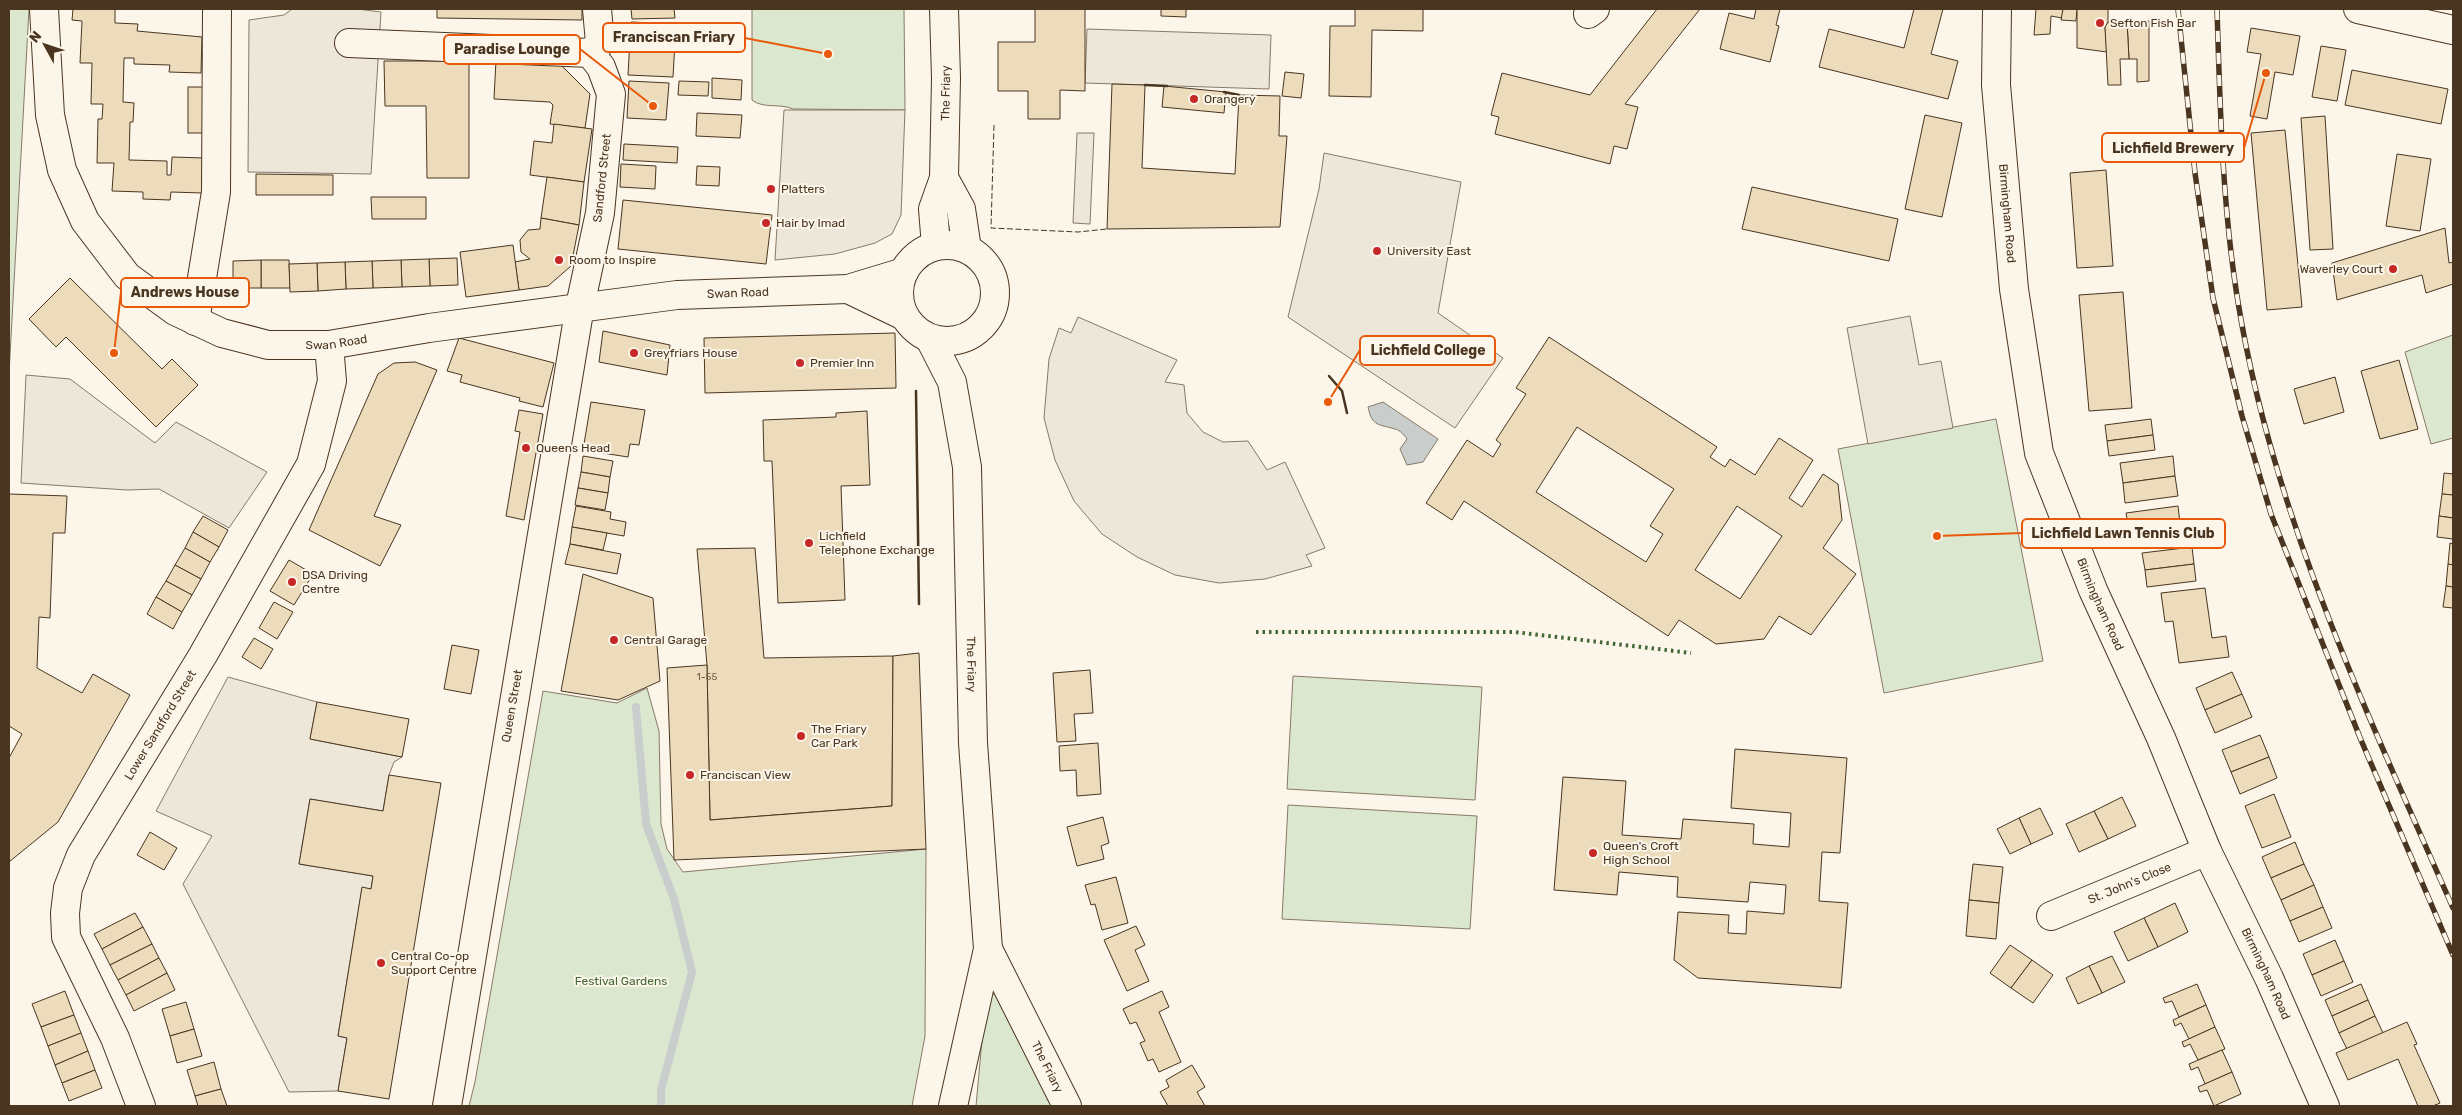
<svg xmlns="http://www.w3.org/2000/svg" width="2462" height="1115" font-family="Rubik,sans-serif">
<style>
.green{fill:#dce7d0;stroke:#887966}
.parking{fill:#ede7d9;stroke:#887966}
.water{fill:#c9cecd;stroke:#887966}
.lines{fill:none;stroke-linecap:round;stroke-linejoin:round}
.stream{stroke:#c9cecd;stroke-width:8}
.building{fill:#ecdcbc;stroke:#4a3520;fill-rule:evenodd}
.minor-casing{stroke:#4a3520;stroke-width:30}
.minor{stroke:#fbf6e9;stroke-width:28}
.rail-casing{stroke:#4a3520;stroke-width:5.5}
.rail{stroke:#fbf6e9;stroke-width:4;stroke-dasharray:11;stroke-linecap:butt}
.hedge{stroke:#436837;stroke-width:4;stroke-dasharray:2.5 4;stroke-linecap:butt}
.fence{stroke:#4a3520;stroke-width:1;stroke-dasharray:6 2.5;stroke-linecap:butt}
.wall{stroke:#4a3520;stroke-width:2.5}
.poi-dot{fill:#c62828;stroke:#fbf6e9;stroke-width:2}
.labels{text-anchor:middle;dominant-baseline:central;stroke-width:4;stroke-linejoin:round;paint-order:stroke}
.number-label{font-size:10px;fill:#725f47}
.poi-label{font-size:12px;fill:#4a3520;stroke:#fbf6e9;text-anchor:start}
.street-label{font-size:12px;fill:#4a3520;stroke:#fbf6e9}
.park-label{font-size:12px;fill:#436837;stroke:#fbf6e9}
.leader{fill:none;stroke:#e8590c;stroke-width:2}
.callout-dot{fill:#e8590c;stroke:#fbf6e9;stroke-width:2}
.callout{fill:#fbf6e9;stroke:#e8590c;stroke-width:2}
.callout-label{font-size:14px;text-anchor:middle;font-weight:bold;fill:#4a3520}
</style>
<rect width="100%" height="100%" fill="#fbf6e9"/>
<g class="green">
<polygon points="9,9 29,9 9,374"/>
<path d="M752 9H904L905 110 793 109C780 103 763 109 752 100Z"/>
<polygon points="2453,335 2453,438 2431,444 2405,352"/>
<polygon points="1996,419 2043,661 1884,693 1838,449"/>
<polygon points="1293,676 1482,687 1475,800 1287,789"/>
<polygon points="647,688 659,731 661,824 667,849 683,872 926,849 925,1036 912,1106 469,1106 475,1082 543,691 617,703"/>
<polygon points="1288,805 1477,816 1470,929 1282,919"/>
<polygon points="1002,992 1053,1106 976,1106 986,996"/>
</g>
<g class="parking">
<polygon points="292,9 357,9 381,12 371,174 248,172 249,20 284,15"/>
<polygon points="1087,29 1271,35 1269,89 1085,83"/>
<polygon points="784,110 905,110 901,215 892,234 875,243 835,254 775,260"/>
<polygon points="1077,133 1094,133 1090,224 1073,223"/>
<polygon points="1324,153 1461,182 1438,313 1503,358 1455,428 1288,317 1319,189"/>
<polygon points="1910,316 1919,365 1941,361 1953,428 1868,444 1847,328"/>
<polygon points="1078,317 1177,360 1165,382 1184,385 1187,413 1203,432 1223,442 1248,441 1267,470 1285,462 1325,548 1306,555 1312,566 1265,579 1219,583 1175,575 1137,557 1102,534 1074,501 1055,460 1044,418 1049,359 1059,328 1071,333"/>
<polygon points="26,375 70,379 155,443 176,422 267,472 229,528 159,489 127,490 21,483"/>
<polygon points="228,677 317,702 310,739 402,757 394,762 389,775 383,811 310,799 299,864 373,876 371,889 362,888 338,1036 347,1038 338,1091 289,1092 183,884 212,836 156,811"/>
</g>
<path class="water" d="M1383 402 1438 439 1423 462 1407 465 1400 449 1407 439C1404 435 1400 430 1395 429 1379 424 1372 427 1368 407Z"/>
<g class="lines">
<polyline class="stream" points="636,707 646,824 674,899 692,972 661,1090 661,1106"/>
</g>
<g class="building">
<polygon points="73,9 115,9 115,23 138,24 137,31 202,37 201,73 169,72 170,65 134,64 134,58 124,58 123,102 134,103 133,122 130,122 129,160 167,161 167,175 171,175 172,157 204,158 203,193 171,192 170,200 143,199 143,192 112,191 114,163 97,163 98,119 102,119 103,104 91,104 92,63 80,63 82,21 72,20"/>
<polygon points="437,9 582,9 582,20 437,18"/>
<polygon points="631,9 674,9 675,18 632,19"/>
<polygon points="1035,9 1186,9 1186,17 1161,16 1161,9 1085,9 1085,91 1060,90 1060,119 1028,119 1028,91 998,91 998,42 1035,42"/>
<polygon points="1355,9 1423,9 1423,31 1372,30 1371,97 1329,96 1330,26 1355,26"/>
<polygon points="1657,9 1700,9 1625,104 1638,107 1627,149 1614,146 1610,164 1495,134 1499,117 1491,115 1502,73 1590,95"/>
<polygon points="1756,9 1780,9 1776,25 1779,26 1770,62 1720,49 1729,13 1754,19"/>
<polygon points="1914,9 1943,9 1931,54 1958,61 1948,99 1819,67 1829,29 1904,48"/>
<polygon points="2036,9 2063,9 2062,18 2051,16 2050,34 2034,35"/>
<polygon points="2063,9 2077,9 2076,21 2061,20"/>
<polygon points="2077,9 2108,9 2108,26 2105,27 2107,52 2077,48"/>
<polygon points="2127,21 2149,21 2149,81 2137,82 2137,59 2129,59"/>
<polygon points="2127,21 2129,59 2120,59 2121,85 2108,85 2105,27 2108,22"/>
<polygon points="631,22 676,24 673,77 628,75"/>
<polygon points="2251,28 2300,36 2293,75 2275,72 2267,119 2250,116 2261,54 2247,52"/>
<polygon points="2321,46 2346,50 2337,101 2312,97"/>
<polygon points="496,60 559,63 590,94 585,128 550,124 553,105 550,102 494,99"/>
<polygon points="384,61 469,61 469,178 427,178 426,106 385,106"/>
<polygon points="2352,70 2448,89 2441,124 2345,105"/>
<polygon points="1285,72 1304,74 1301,98 1282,96"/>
<polygon points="712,78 742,80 741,100 712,98"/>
<polygon points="629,81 669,83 666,120 627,118"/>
<polygon points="679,81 709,82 708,96 678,95"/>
<polygon points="1112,84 1145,85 1142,168 1235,174 1239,95 1280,96 1279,136 1287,136 1280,227 1107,229"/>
<polygon points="1164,86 1226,92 1224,113 1162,107"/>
<rect x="188" y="87" width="16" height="46"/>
<polygon points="697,113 742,115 740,138 696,136"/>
<polygon points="1925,115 1962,123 1942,217 1905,209"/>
<polygon points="2325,116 2333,249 2310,250 2301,118"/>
<polygon points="554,124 592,129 584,182 530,175 534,141 552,143"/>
<polygon points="2285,130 2302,307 2267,310 2251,133"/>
<polygon points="624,144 678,147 677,163 623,160"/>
<polygon points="2397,154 2431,159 2420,231 2386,226"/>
<polygon points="621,164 656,166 655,189 620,187"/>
<polygon points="697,166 720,167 719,186 696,185"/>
<polygon points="2106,170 2113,266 2077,268 2070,173"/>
<polygon points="256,174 333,175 333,195 256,195"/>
<polygon points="547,177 584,182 579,225 541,218"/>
<polygon points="1752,187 1898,219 1889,261 1742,229"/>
<polygon points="371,197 426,197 426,219 372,219"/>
<polygon points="623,200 772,215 766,264 618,249"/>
<polygon points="541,218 579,225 571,266 548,286 519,290 515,262 530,259 521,252 520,240 528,230 540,229"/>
<polygon points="2445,228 2449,263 2453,262 2453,284 2426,293 2422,275 2337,300 2332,263"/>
<polygon points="513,245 519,290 466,297 460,252"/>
<polygon points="457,258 458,285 430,286 429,259"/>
<polygon points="429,259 430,286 402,287 401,260"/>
<polygon points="261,260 289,260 290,288 261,288"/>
<polygon points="261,260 261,288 233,288 233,261"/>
<polygon points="401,260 402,287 373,288 372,261"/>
<polygon points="372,261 373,288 346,289 345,262"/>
<polygon points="345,262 346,289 318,291 317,263"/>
<polygon points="317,263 318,291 290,292 289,264"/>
<polygon points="70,278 162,369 172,359 198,385 156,427 66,337 56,347 29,319"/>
<polygon points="2123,292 2132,408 2089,411 2079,295"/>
<polygon points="603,331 670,345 667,375 599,362"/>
<polygon points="895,333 896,388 705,393 704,338"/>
<path d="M1549 337 1717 447 1710 457 1725 467 1730 459 1755 475 1779 438 1813 460 1789 498 1802 507 1823 474 1838 484 1842 520 1823 548 1856 574 1811 635 1779 616 1764 639 1716 644 1679 620 1668 636 1464 501 1452 520 1426 503 1467 440 1493 457 1501 444 1496 440 1526 394 1516 388ZM1577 427 1674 489 1650 526 1663 534 1646 562 1536 492ZM1737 506 1782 536 1740 599 1695 570Z"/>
<polygon points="459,338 554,363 543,407 519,401 520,398 460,382 462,375 447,371"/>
<polygon points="2399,360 2418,429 2380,439 2361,371"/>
<polygon points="415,362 437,370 374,516 401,525 380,566 309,530 378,374 394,363"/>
<polygon points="2335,377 2344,412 2304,424 2294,389"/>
<polygon points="591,402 645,410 639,445 630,444 628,457 583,450"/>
<polygon points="519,410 543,414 524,520 506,516 520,432 515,431"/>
<polygon points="867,411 870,485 841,486 845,600 778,603 772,461 764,461 763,420 836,417 836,413"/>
<polygon points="2151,419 2153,435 2107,441 2105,425"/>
<polygon points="2153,435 2155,450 2109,456 2107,441"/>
<polygon points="583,456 613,461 610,477 581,472"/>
<polygon points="2173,456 2175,476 2123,483 2120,463"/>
<polygon points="581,472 610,477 608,493 578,488"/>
<polygon points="2444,473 2453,474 2453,495 2442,494"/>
<polygon points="2175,476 2178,496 2125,503 2123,483"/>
<polygon points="578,488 608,493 605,510 575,505"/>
<polygon points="9,494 67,496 65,533 53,533 50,618 39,617 37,668 82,693 93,674 130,695 58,822 9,862 9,758 22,734 9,726"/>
<polygon points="2442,494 2453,495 2453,518 2439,516"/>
<polygon points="576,506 611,512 610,519 626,522 624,536 572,527"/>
<polygon points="2178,506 2180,523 2129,530 2126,513"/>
<polygon points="203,516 228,530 219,547 193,532"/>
<polygon points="2439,516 2453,518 2453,539 2437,537"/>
<polygon points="572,527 607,533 603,550 570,544"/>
<polygon points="193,532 219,547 210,562 185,548"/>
<polygon points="2450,543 2453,544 2453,565 2448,564"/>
<polygon points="570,544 621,554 617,574 565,564"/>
<polygon points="2192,547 2194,564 2145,570 2142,553"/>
<polygon points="185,548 210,562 201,579 175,565"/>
<polygon points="755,548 764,658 893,656 892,806 710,820 707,665 697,549"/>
<polygon points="289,560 313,574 294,605 270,591"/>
<polygon points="2194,564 2196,581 2147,587 2145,570"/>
<polygon points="2448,564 2453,565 2453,587 2446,586"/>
<polygon points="175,565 201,579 192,595 166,581"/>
<polygon points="583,574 653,598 660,681 618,700 561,691"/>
<polygon points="166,581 192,595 182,612 156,597"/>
<polygon points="2446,586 2453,587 2453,608 2443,607"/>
<polygon points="2205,588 2212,638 2226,636 2229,657 2179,663 2173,621 2165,622 2161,593"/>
<polygon points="156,597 182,612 173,629 147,614"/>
<polygon points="274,602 293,612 277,639 259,628"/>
<polygon points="254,638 273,649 261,669 242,657"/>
<polygon points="452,645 479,650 471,694 444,689"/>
<polygon points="919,653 926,849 674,860 667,668 707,665 710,820 892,806 893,656"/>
<polygon points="1090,670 1093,713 1074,714 1076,741 1057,742 1053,673"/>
<polygon points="2232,672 2242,694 2205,710 2196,688"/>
<polygon points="2242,694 2252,717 2215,733 2205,710"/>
<polygon points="317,702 409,719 402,757 310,739"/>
<polygon points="2260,735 2269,757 2231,772 2222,750"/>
<polygon points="1098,743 1101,794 1077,796 1076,770 1060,771 1059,746"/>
<polygon points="1735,749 1847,758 1840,853 1822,852 1819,901 1848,903 1841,988 1698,978 1674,960 1678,912 1729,915 1728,933 1746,934 1747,911 1784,914 1786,885 1750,882 1748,902 1677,897 1678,877 1619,872 1617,895 1554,890 1563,777 1626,781 1622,835 1681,839 1683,819 1754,824 1753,844 1789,847 1791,813 1731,808"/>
<polygon points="2269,757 2277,778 2240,794 2231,772"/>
<polygon points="389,775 441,783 389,1099 338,1091 347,1038 338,1036 362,887 371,889 373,876 299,864 310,799 383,811"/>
<polygon points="2274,794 2291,837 2262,848 2245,806"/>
<polygon points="2122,797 2136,826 2108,839 2094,811"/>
<polygon points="2040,808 2053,834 2031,844 2019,818"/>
<polygon points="2094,811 2108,839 2079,852 2066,824"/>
<polygon points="1103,817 1109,843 1101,846 1104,859 1077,866 1067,827"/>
<polygon points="2019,818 2031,844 2010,854 1997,829"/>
<polygon points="150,832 177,848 164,870 137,855"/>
<polygon points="2295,842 2304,864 2271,878 2262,857"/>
<polygon points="1973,864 2003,867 1999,903 1969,900"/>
<polygon points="2304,864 2314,885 2281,900 2271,878"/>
<polygon points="1116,877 1128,923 1102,930 1095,904 1091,905 1085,885"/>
<polygon points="2314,885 2323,907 2290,921 2281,900"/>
<polygon points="1969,900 1999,903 1996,939 1966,936"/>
<polygon points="2175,903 2188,932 2158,947 2144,918"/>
<polygon points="2323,907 2332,928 2299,942 2290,921"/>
<polygon points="135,913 143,927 102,949 94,934"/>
<polygon points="2144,918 2158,947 2128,961 2114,932"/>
<polygon points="1136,926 1145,945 1135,950 1149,981 1127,991 1104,940"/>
<polygon points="143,927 152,944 110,965 102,949"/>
<polygon points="2335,940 2344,961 2312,975 2303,954"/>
<polygon points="152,944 159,958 118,980 110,965"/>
<polygon points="2010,945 2032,960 2011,988 1990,973"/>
<polygon points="2112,956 2125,982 2102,993 2089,966"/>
<polygon points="159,958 167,973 126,995 118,980"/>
<polygon points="2032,960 2053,975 2033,1003 2011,988"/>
<polygon points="2344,961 2353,982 2321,996 2312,975"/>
<polygon points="2089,966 2102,993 2078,1004 2066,978"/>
<polygon points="167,973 175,990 134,1011 126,995"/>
<polygon points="2197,984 2206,1005 2179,1017 2172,1001 2165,1003 2163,998"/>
<polygon points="2361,984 2368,1000 2332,1016 2325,1000"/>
<polygon points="65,991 74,1015 41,1027 32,1004"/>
<polygon points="1162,991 1169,1007 1159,1012 1181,1062 1159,1072 1153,1059 1148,1061 1140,1043 1145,1041 1136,1022 1130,1024 1123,1009"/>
<polygon points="2368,1000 2375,1016 2339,1033 2332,1016"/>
<polygon points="186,1002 194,1029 170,1036 162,1009"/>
<polygon points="2206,1005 2215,1027 2189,1039 2181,1023 2175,1026 2173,1020"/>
<polygon points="74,1015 81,1033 48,1046 41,1027"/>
<polygon points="2375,1016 2383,1033 2347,1049 2339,1033"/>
<polygon points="2407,1022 2417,1044 2414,1045 2440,1103 2433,1106 2418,1106 2398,1059 2348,1080 2336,1053"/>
<polygon points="2215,1027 2225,1049 2198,1060 2190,1044 2184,1047 2182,1042"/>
<polygon points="194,1029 202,1056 177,1063 170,1036"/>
<polygon points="81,1033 88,1051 55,1065 48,1046"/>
<polygon points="2222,1050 2232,1072 2205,1084 2198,1067 2191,1070 2189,1064"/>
<polygon points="88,1051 95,1070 62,1083 55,1065"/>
<polygon points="214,1062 221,1089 195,1096 187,1070"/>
<polygon points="1192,1065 1205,1087 1197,1092 1205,1106 1168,1106 1160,1092 1169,1087 1166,1080"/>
<polygon points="95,1070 102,1088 69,1101 62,1083"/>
<polygon points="2232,1072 2241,1094 2214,1106 2207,1090 2200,1092 2198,1087"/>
<polygon points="221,1089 227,1106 198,1106 195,1096"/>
</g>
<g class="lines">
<defs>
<g id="minor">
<path id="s1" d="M44 9 50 115 62 170 85 221 127 276 175 311 222 333 268 345H329L429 328 677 295 848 289 904 272"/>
<path id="s2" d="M1997 9 1996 85 2014 289 2039 453 2093 590 2161 738 2207 851 2269 978 2325 1106"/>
<polyline points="2358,9 2453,30"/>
<polyline points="1588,14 1595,9"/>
<polyline points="349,43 590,53 601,67 611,94 600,213 580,306 447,1106"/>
<polyline points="590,53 600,43 597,9"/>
<polyline points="944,178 961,209 967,249"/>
<circle cx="947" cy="293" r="48"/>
<path id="s3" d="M936 246 933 209 944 178 946 78 944 9"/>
<polyline points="848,289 904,316"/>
<polyline points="195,321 216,192 217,9"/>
<path id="s4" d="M930 339 952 382 967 467 973 743 988 949 953 1106"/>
<path id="s5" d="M2051 916 2207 851"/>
<path id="s6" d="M988 949 1067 1106"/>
<path id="s7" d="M141 1106 115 1038 66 937 65 913 68 888 81 855 203 655 311 464 332 381 329 345"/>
</g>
</defs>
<use href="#minor" class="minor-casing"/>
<use href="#minor" class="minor"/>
<defs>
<g id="rail">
<polyline points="2178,9 2195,173 2213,298 2242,416 2271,514 2361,740 2453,955"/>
<path d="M2217 9C2220 104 2222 201 2237 296 2271 512 2366 710 2453 908"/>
</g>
</defs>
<use href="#rail" class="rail-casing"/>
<use href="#rail" class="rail"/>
<polyline class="hedge" points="1256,632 1515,632 1691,653"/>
<polyline class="fence" points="994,125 991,228 1078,232 1107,229"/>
<g class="wall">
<polyline points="1145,85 1167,86"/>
<polyline points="1224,92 1239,95"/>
<polyline points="1329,376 1342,391 1347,413"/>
<polyline points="916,391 919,604"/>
</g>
</g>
<g class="poi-dot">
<circle cx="2100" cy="23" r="5"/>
<circle cx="1194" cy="99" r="5"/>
<circle cx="771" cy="189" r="5"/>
<circle cx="766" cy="223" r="5"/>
<circle cx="1377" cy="251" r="5"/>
<circle cx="559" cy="260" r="5"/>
<circle cx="2393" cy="269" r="5"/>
<circle cx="634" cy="353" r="5"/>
<circle cx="800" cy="363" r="5"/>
<circle cx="526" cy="448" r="5"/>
<circle cx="809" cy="543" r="5"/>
<circle cx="292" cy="582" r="5"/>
<circle cx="614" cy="640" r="5"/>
<circle cx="801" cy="736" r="5"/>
<circle cx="690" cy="775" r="5"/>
<circle cx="1593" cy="853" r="5"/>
<circle cx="381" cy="963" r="5"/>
</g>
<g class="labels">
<g class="number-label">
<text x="707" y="677">1-55</text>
</g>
<g class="poi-label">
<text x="2110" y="23">Sefton Fish Bar</text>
<text x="1204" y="99">Orangery</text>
<text x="781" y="189">Platters</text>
<text x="776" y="223">Hair by Imad</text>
<text x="1387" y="251">University East</text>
<text x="569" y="260">Room to Inspire</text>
<text x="2383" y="269" text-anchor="end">Waverley Court</text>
<text x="644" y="353">Greyfriars House</text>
<text x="810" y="363">Premier Inn</text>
<text x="536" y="448">Queens Head</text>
<text x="819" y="536">Lichfield<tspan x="819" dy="14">Telephone Exchange</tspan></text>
<text x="302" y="575">DSA Driving<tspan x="302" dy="14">Centre</tspan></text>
<text x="624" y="640">Central Garage</text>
<text x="811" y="729">The Friary<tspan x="811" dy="14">Car Park</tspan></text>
<text x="700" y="775">Franciscan View</text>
<text x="1603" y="846">Queen's Croft<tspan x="1603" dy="14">High School</tspan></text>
<text x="391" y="956">Central Co-op<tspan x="391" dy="14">Support Centre</tspan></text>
</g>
<g class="street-label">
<text stroke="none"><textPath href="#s3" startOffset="155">The Friary</textPath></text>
<text transform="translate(602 178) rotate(-84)">Sandford Street</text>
<text stroke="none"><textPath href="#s2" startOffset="205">Birmingham Road</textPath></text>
<text stroke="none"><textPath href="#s1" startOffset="920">Swan Road</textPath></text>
<text stroke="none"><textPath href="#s1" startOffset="515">Swan Road</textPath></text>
<text stroke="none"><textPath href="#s2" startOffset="610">Birmingham Road</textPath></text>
<text stroke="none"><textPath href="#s4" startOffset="332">The Friary</textPath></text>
<text transform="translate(512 706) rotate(-80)">Queen Street</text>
<text stroke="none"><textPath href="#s7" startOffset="422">Lower Sandford Street</textPath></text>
<text stroke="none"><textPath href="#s5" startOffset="85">St. John's Close</textPath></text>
<text stroke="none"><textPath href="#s2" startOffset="1015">Birmingham Road</textPath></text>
<text stroke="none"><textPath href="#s6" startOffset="132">The Friary</textPath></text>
</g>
<g class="park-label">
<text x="621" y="981">Festival Gardens</text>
</g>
</g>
<path class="leader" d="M828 54L745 38M653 106L580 49M2266 73L2244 148M114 353L121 292M1328 402L1360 350M1937 536L2022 533"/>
<g class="callout-dot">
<circle cx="828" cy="54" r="5"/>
<circle cx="653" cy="106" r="5"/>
<circle cx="2266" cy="73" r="5"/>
<circle cx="114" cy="353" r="5"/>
<circle cx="1328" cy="402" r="5"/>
<circle cx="1937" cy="536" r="5"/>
</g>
<g class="callout">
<rect x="603" y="23" width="142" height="29" rx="5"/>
<rect x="444" y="35" width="136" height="29" rx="5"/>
<rect x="2102" y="133" width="142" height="29" rx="5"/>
<rect x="121" y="278" width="128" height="29" rx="5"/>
<rect x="1360" y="336" width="135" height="29" rx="5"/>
<rect x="2022" y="519" width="203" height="29" rx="5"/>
</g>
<g class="callout-label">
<text x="674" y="42">Franciscan Friary</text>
<text x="512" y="54">Paradise Lounge</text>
<text x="2173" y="153">Lichfield Brewery</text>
<text x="185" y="297">Andrews House</text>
<text x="1428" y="355">Lichfield College</text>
<text x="2123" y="538">Lichfield Lawn Tennis Club</text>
</g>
<rect width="2462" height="1115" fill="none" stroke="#4a3520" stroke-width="20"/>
<g transform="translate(45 45) rotate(310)" stroke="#fbf6e9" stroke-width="4" paint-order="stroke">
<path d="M0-4L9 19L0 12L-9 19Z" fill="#4a3520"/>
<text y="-8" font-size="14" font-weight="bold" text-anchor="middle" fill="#4a3520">N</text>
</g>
</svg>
